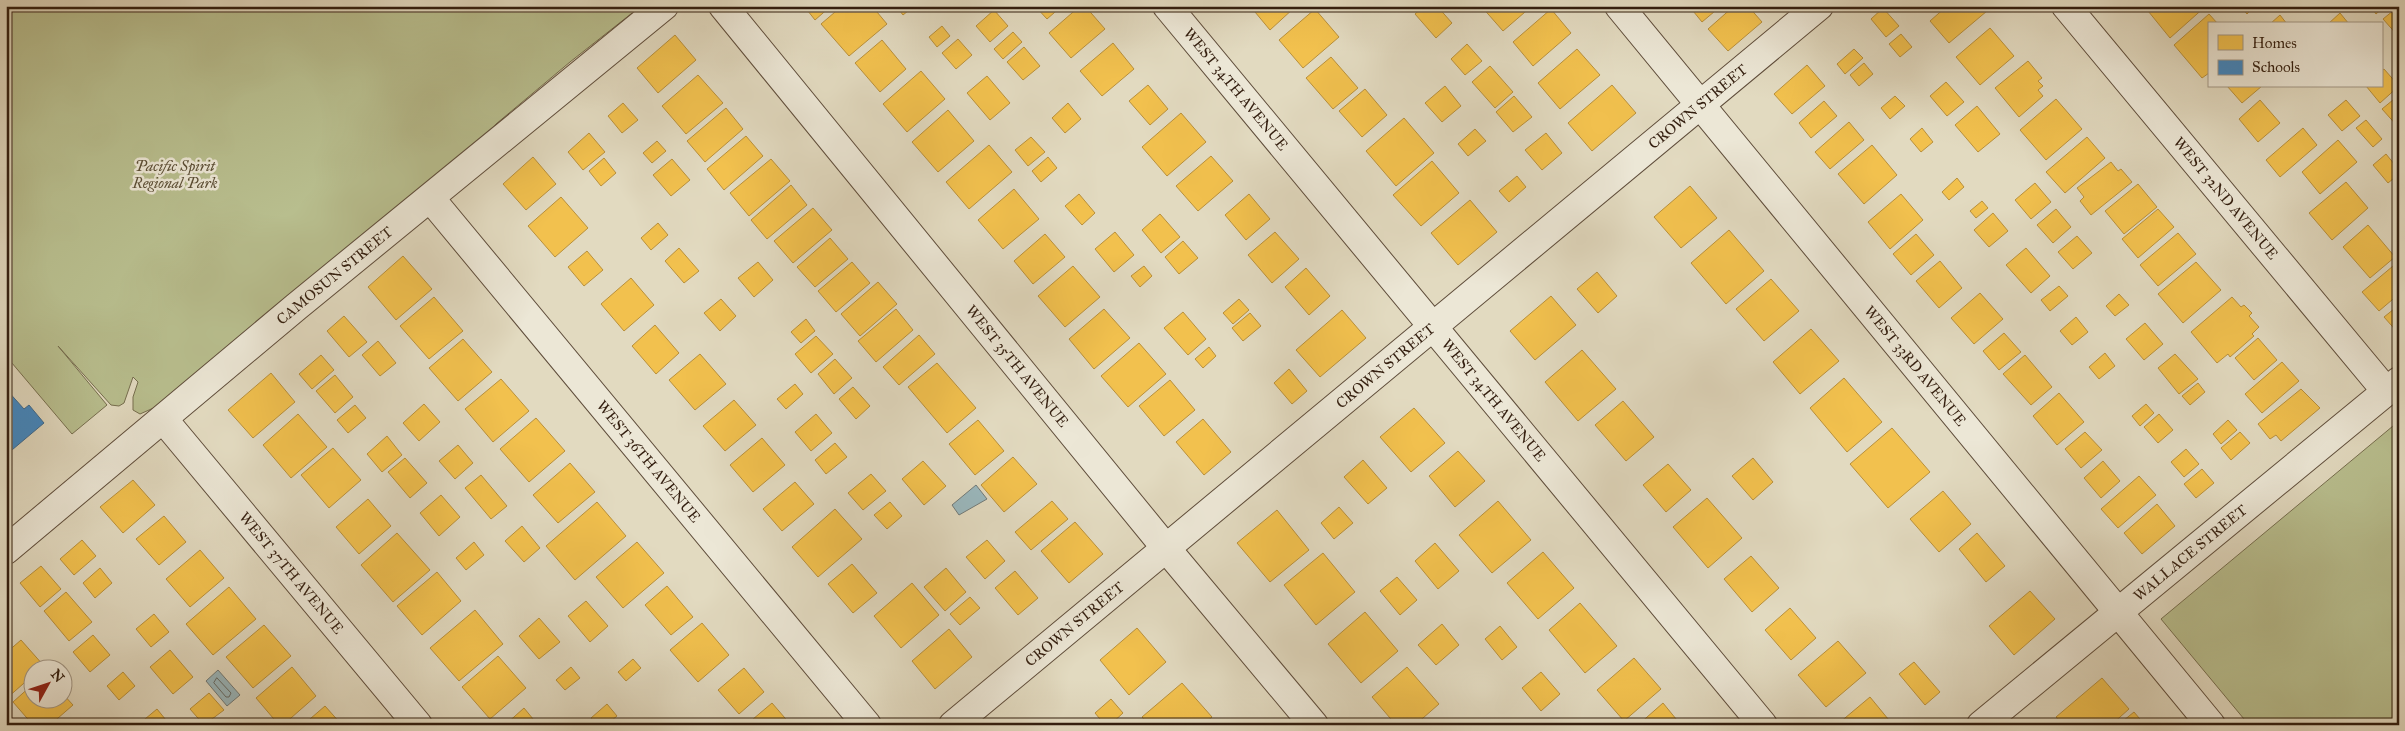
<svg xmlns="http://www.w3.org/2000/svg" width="2405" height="731" font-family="'IM FELL Great Primer',serif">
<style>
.green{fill:#b8be8e;stroke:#766e4e}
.water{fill:#9ab8be;stroke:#717a78}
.homes{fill:#f2c14e;stroke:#b9903b}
.schools{fill:#3f88c5;stroke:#3b688e}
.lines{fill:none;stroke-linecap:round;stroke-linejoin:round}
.shore{stroke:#666b66;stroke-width:1}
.minor-casing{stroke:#5f4d3b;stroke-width:30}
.minor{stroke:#ece7d6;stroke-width:28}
.labels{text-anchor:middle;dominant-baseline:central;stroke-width:5;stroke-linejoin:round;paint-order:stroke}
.street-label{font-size:15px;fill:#331e0f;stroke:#ece7d6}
.park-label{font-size:15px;font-style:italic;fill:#5b4e35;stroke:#ece7d6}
</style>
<rect width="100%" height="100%" fill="#e2dac0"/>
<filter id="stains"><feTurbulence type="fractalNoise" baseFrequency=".004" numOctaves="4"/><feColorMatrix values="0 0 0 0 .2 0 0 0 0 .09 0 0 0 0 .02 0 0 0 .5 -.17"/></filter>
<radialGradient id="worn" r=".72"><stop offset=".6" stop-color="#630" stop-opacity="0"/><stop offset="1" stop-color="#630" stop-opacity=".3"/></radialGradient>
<g class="green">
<polygon points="6,6 641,6 570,62 496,124 472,157 158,406 140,414 133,410 133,397 138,382 133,377 124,403 119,406 111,405 58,346 107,405 72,434 6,356"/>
<polygon points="2399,421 2399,725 2249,725 2161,619"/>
</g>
<g class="water">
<polygon points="976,485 987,499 959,515 952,505"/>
<polygon points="218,670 240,695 227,706 206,681"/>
</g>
<g class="homes">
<polygon points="804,6 831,6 815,20"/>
<polygon points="842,6 872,6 887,24 849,56 821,24"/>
<polygon points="896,6 914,6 903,15"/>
<polygon points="1035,6 1062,6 1047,19"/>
<polygon points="1080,6 1085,6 1105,29 1071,58 1049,33"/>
<polygon points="1250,6 1292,6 1294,8 1270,30"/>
<polygon points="1424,6 1437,6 1452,23 1436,38 1415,14"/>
<polygon points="1481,6 1532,6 1503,31"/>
<polygon points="1689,6 1721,6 1702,22"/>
<polygon points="1734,6 1748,6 1762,22 1728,51 1708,29"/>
<polygon points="1947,6 1982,6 1987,11 1949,43 1930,21"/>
<polygon points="2144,6 2206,6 2170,38"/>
<polygon points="2240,6 2255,6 2247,14"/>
<polygon points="2370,6 2385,6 2376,14"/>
<polygon points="2399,6 2399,37 2383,19"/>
<polygon points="1883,8 1899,26 1886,37 1871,19"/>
<polygon points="1315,9 1339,37 1303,68 1279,40"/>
<polygon points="1551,9 1571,33 1533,66 1513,42"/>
<polygon points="994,10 1008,26 990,42 976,26"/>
<polygon points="2340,13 2349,24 2328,24"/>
<polygon points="2209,14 2218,24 2209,24 2209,73 2202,78 2174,45"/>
<polygon points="2280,15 2287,24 2270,24"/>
<polygon points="942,26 950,36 937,47 929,37"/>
<polygon points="1990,28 2014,56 1980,85 1956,57"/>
<polygon points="1013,32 1022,42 1003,59 994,49"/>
<polygon points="1901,34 1912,47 1900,57 1889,44"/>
<polygon points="675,35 696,60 658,93 637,68"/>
<polygon points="958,39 972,55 956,69 942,53"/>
<polygon points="882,40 906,69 880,92 855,63"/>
<polygon points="1113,43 1134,69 1102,96 1080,71"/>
<polygon points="1467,44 1482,61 1465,75 1451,59"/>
<polygon points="1024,47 1040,66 1023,80 1007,62"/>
<polygon points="1577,49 1600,75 1560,109 1538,83"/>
<polygon points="1854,49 1863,58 1845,74 1837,64"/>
<polygon points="1331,57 1358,88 1333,109 1306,78"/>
<polygon points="2028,61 2042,78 2038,81 2043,86 2038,90 2043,96 2019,117 1995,88"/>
<polygon points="1864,63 1873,74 1859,86 1850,75"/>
<polygon points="1807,65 1825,86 1792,114 1774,94"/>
<polygon points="1490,66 1513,92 1495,108 1472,82"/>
<polygon points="2384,69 2399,86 2380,103 2366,86 2381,86 2381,71"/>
<polygon points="921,71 945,99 907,132 883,104"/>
<polygon points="698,75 723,103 686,134 662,106"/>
<polygon points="987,76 1010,103 990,120 967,93"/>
<polygon points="1946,82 1964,102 1947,116 1930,96"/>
<polygon points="1148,85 1168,109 1150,125 1129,101"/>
<polygon points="1612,85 1636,113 1592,151 1568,123"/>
<polygon points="1445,86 1461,106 1442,122 1425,103"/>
<polygon points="2227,86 2262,86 2242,103"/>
<polygon points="1365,89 1387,115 1362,137 1339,111"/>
<polygon points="2399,95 2399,128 2382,109"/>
<polygon points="1514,96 1532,117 1513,132 1496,112"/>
<polygon points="1895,96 1905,106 1890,119 1881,108"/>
<polygon points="2056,99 2082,129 2046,160 2020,130"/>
<polygon points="2260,100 2280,123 2258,142 2239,119"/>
<polygon points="2346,100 2360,116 2342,131 2328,115"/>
<polygon points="1824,101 1837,116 1811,138 1799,123"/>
<polygon points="623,103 638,120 622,133 608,116"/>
<polygon points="1068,103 1081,119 1065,133 1052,118"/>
<polygon points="1977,106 2000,134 1978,152 1955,125"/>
<polygon points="726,108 743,129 705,162 687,141"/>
<polygon points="948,110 974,141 938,172 912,142"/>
<polygon points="1181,113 1206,142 1167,176 1142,147"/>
<polygon points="1404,118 1434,153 1396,186 1366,151"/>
<polygon points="2366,120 2382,139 2373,147 2356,128"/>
<polygon points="1849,122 1864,140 1830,169 1815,152"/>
<polygon points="1922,128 1933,142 1921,152 1910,139"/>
<polygon points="2303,128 2317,145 2280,177 2266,160"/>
<polygon points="1475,129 1486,141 1468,156 1458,144"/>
<polygon points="589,133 605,152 583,170 568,152"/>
<polygon points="1546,133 1562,153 1542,170 1525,150"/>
<polygon points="746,136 763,156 724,190 707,169"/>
<polygon points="1031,137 1045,152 1028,166 1015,150"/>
<polygon points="2087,137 2105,158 2065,193 2046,172"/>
<polygon points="2338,140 2357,162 2320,194 2302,172"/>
<polygon points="657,141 666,151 652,163 643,153"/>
<polygon points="989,145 1012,172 969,209 946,182"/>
<polygon points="1872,145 1897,175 1864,204 1838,174"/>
<polygon points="2386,154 2399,170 2399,174 2388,183 2373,165"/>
<polygon points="1211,156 1233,181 1198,211 1176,186"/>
<polygon points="533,157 556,184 526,210 503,184"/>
<polygon points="1048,157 1057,168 1041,182 1032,171"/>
<polygon points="604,158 616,173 601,186 589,171"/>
<polygon points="672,159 690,180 671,196 653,175"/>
<polygon points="771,159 790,181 749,216 730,193"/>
<polygon points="1432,161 1459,193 1421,226 1393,195"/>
<polygon points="2111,162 2118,171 2121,169 2132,182 2091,215 2080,201 2084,197 2077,188"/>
<polygon points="1517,176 1526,187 1509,202 1499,191"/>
<polygon points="1957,178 1964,187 1949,200 1942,192"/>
<polygon points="2346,182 2368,208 2332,240 2309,213"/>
<polygon points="2035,183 2051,202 2031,219 2015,200"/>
<polygon points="2138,184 2157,207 2124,234 2105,211"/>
<polygon points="791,185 807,205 767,239 751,220"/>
<polygon points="1690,186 1717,218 1681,248 1654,217"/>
<polygon points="1014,189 1039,219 1003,249 978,220"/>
<polygon points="1079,194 1095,213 1082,225 1065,206"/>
<polygon points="1249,194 1270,219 1246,240 1225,215"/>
<polygon points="1901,194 1923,220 1890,249 1868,222"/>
<polygon points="561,197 588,228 555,257 528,226"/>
<polygon points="1470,200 1497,232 1458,265 1431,233"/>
<polygon points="1982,201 1988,208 1976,218 1970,211"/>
<polygon points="813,208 832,230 793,263 774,241"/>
<polygon points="2056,209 2071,227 2053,243 2037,225"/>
<polygon points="2158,209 2174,227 2138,258 2122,239"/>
<polygon points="1993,213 2008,231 1989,247 1974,230"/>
<polygon points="1160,214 1180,237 1161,253 1142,230"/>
<polygon points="658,223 668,235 651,250 641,238"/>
<polygon points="2368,225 2395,257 2370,278 2343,247"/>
<polygon points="1729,230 1764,271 1726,304 1691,263"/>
<polygon points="1115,232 1134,255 1114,272 1095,249"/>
<polygon points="1275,232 1299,259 1272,283 1248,255"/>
<polygon points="2178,233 2196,254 2158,286 2140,265"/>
<polygon points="1045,234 1065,257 1033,284 1014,261"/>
<polygon points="1916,234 1934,255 1911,275 1893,254"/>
<polygon points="2077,236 2092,253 2073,269 2058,252"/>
<polygon points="830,238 848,259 815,287 797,267"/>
<polygon points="1183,241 1198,258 1179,274 1165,257"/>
<polygon points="679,248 699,271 684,283 665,261"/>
<polygon points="2026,248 2050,276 2031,293 2006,265"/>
<polygon points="587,251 603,270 584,286 568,267"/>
<polygon points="403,256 432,289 396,320 368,287"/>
<polygon points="1940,261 1962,288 1939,308 1916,281"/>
<polygon points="2399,261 2399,294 2379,311 2362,292"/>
<polygon points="758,262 773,280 754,297 738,278"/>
<polygon points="852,262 870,283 836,312 818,291"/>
<polygon points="2196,262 2221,290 2183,323 2158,294"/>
<polygon points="1073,266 1100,297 1065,327 1038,296"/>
<polygon points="1144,266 1152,276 1140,287 1131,276"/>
<polygon points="1306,268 1330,296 1309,315 1285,287"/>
<polygon points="1597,272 1617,296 1598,313 1577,289"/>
<polygon points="631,278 654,305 624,331 601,304"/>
<polygon points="1771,279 1799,311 1764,341 1736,309"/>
<polygon points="878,282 897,304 860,336 841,314"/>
<polygon points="2059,286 2068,296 2050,311 2041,300"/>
<polygon points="1980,293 2003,319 1974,344 1951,318"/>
<polygon points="2119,294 2129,305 2115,316 2106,306"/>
<polygon points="1551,296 1576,325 1535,360 1510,331"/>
<polygon points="434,297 463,331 429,359 400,326"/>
<polygon points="2232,297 2241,307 2244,305 2252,313 2249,316 2259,327 2252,334 2254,336 2230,357 2228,354 2217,363 2191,332"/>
<polygon points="721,299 736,316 720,331 704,313"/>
<polygon points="1239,299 1249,310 1233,324 1223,313"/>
<polygon points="2399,305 2399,334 2384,317"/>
<polygon points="896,309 913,330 876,362 858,341"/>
<polygon points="1104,309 1130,338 1094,369 1069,339"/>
<polygon points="1342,310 1366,338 1320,377 1296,350"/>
<polygon points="1183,312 1206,339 1188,355 1164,328"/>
<polygon points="1250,313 1261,326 1243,341 1232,328"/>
<polygon points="344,316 367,342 349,357 327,331"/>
<polygon points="2076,317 2088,332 2072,345 2060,331"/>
<polygon points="806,319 815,331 801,343 791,332"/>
<polygon points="2145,323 2163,344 2144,360 2126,339"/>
<polygon points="655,325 679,353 656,374 632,346"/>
<polygon points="1811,329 1839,361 1800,394 1773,362"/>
<polygon points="2004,333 2021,352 1999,370 1983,351"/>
<polygon points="919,335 935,354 899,385 883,367"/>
<polygon points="816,336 833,354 811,373 795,354"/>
<polygon points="2258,338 2277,360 2254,380 2235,358"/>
<polygon points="463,339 492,372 458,401 429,368"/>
<polygon points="378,341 396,363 380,376 362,355"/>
<polygon points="1139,343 1166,374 1128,407 1101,376"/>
<polygon points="1209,347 1216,356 1203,368 1195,359"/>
<polygon points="1582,350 1616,389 1578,421 1545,382"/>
<polygon points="2105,353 2115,366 2099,379 2089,367"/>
<polygon points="700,354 726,384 695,410 669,380"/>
<polygon points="2175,354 2198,379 2179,394 2158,368"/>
<polygon points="321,355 334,370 312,389 299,374"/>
<polygon points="2025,355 2052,387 2031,405 2003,374"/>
<polygon points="835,359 852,378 834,394 818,374"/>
<polygon points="2282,362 2299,381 2262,413 2245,394"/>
<polygon points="937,363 976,408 947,433 908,387"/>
<polygon points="1289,369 1307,391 1292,404 1274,383"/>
<polygon points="271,373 295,402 253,438 228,410"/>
<polygon points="335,375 353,397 335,413 316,391"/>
<polygon points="1844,378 1882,422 1847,452 1810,408"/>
<polygon points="501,379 529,411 493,442 465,409"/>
<polygon points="1170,380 1195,410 1164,436 1139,406"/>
<polygon points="2198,383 2205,392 2190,405 2182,396"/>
<polygon points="795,384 803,394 786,409 777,399"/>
<polygon points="853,387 870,406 856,419 839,399"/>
<polygon points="2301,389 2320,408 2281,441 2276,435 2270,439 2258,424"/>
<polygon points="2059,393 2084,422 2057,445 2033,416"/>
<polygon points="734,400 756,425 725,451 703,426"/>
<polygon points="1623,401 1654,437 1626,461 1595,425"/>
<polygon points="424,404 440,422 419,441 403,423"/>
<polygon points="2146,404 2154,413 2140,426 2132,416"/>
<polygon points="355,405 366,418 348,433 337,420"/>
<polygon points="1414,408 1445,443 1411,472 1380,437"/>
<polygon points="298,414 327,447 291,478 263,445"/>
<polygon points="816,414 832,433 811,451 795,432"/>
<polygon points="2159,414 2173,430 2158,443 2144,427"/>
<polygon points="536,418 565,451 529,482 500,449"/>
<polygon points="1203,419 1231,452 1204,475 1176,442"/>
<polygon points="978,420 1004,451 975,475 949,444"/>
<polygon points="2228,420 2237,430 2221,444 2213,434"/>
<polygon points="1892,428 1930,472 1888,508 1850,464"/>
<polygon points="2085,432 2102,450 2081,468 2065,449"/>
<polygon points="2240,432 2250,443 2231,460 2221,448"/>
<polygon points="387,436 402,455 382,472 367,454"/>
<polygon points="762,438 785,465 753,492 730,465"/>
<polygon points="835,443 847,457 826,474 815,460"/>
<polygon points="458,445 473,463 455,479 439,461"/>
<polygon points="333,448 361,480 329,508 301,475"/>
<polygon points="2186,449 2199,464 2184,477 2171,462"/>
<polygon points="1458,451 1485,481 1455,507 1429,476"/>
<polygon points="1013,457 1037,484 1004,512 981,485"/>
<polygon points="405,458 427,483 410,498 388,472"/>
<polygon points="1753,458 1773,482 1753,500 1732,476"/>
<polygon points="1363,460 1387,488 1368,504 1344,477"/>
<polygon points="923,461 946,486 924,505 902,479"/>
<polygon points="2103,461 2120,481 2101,498 2084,478"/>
<polygon points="570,463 595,492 558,523 533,495"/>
<polygon points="1668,464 1691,490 1666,512 1643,485"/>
<polygon points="2202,469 2214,483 2196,498 2184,484"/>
<polygon points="871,474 886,491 863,510 848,493"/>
<polygon points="481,475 507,506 491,519 465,488"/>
<polygon points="2139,476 2156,495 2118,528 2101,509"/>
<polygon points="133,480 155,505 123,533 100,507"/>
<polygon points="795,482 814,504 782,531 763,509"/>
<polygon points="1943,491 1971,524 1939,552 1910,519"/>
<polygon points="441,495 460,517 439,536 420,513"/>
<polygon points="1707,498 1742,538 1708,568 1673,527"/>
<polygon points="368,499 391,526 359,554 336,527"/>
<polygon points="1052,501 1068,519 1031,550 1015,532"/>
<polygon points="1498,501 1531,540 1492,573 1459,535"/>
<polygon points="597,502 626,536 575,580 546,546"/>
<polygon points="890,502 902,516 887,529 874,515"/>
<polygon points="2157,504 2175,526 2142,554 2124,533"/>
<polygon points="1339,507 1353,523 1334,539 1321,523"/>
<polygon points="835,509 862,539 818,577 792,547"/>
<polygon points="1277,510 1309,550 1270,582 1237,543"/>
<polygon points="164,516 186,542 159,565 136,539"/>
<polygon points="1075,522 1103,554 1069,583 1041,551"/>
<polygon points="522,526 540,548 524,562 505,541"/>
<polygon points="397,533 430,570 393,602 361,565"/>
<polygon points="1977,533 2005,566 1986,582 1959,549"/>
<polygon points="82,540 96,556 74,575 60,559"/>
<polygon points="987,540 1005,561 985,579 966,557"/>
<polygon points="474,542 484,555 466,570 456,558"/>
<polygon points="637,542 664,573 623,608 596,577"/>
<polygon points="1435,543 1459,571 1438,589 1415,561"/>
<polygon points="200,550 224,578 190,607 166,579"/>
<polygon points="1543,552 1574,588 1538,619 1507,583"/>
<polygon points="1323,553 1355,592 1316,625 1284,585"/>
<polygon points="1751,556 1779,588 1752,612 1724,579"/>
<polygon points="852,564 877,593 853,613 828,584"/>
<polygon points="41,566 61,589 40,607 20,583"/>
<polygon points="100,568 112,583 95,598 83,583"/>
<polygon points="946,568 966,592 945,611 924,587"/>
<polygon points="1015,571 1038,598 1018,615 995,588"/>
<polygon points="437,572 461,601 422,635 397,606"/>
<polygon points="1397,577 1417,600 1400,615 1380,591"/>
<polygon points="912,583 939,615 901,648 874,616"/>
<polygon points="667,586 693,617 671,635 645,605"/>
<polygon points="229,587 256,619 213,655 186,624"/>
<polygon points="2030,591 2055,619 2014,655 1989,626"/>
<polygon points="66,592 92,622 69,641 44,611"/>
<polygon points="970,597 980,608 960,625 950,614"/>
<polygon points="586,601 608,626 590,642 568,616"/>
<polygon points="1580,603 1617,646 1585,673 1549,630"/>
<polygon points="1790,608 1816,638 1791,660 1765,630"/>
<polygon points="475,610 503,644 459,681 430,648"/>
<polygon points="1365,612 1398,651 1361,683 1328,644"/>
<polygon points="154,614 169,632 151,647 136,629"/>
<polygon points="539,618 560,642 539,659 519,636"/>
<polygon points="702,623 729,655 698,682 670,650"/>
<polygon points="1442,624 1459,645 1436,665 1418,645"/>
<polygon points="264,625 291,656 253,688 226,657"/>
<polygon points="1500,626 1517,647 1502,660 1485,639"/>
<polygon points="1137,628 1166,662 1129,695 1100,660"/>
<polygon points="949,629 972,657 935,689 912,661"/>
<polygon points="93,635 110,655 90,672 73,652"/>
<polygon points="21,640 44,666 41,668 32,668 32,676 6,699 6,653"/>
<polygon points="1838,641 1866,673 1826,707 1798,675"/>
<polygon points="170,650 193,677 173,694 150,667"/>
<polygon points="498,656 526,688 490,719 462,687"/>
<polygon points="1634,658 1661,689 1624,721 1597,690"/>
<polygon points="633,659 641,668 626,681 618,672"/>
<polygon points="1914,662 1940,692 1925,705 1899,674"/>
<polygon points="292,667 316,696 283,725 279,725 256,698"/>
<polygon points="571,667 580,678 565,690 556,680"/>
<polygon points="1407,667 1439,704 1415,725 1396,725 1372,697"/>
<polygon points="744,668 764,692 739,714 718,690"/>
<polygon points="123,672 135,686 119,700 107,686"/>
<polygon points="1541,672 1560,694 1541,711 1522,688"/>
<polygon points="2102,678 2129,709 2111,725 2063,725 2056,717"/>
<polygon points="1182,683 1212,717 1203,725 1149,725 1142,717"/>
<polygon points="32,685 32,698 62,698 62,693 73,705 50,725 33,725 13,702"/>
<polygon points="209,693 224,710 204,725 190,709"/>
<polygon points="1870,697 1893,725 1841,725 1839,723"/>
<polygon points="1111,699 1123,713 1110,725 1105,725 1095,713"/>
<polygon points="772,703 791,725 746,725"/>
<polygon points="1663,703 1681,725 1638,725"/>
<polygon points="607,704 617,716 606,725 597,725 591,718"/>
<polygon points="325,706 342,725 303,725"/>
<polygon points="524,708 538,725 505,725"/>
<polygon points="157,709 170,725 140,725 139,724"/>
<polygon points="2134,712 2145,725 2118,725"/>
</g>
<polygon class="schools" points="6,389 24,409 29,405 44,423 6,455"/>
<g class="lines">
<polygon class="shore" points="217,678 231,693 229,697 226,697 214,683"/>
<defs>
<g id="minor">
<path id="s1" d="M723 6 1165 547 1314 725"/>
<path id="s2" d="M1167 6 1763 725"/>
<path id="s3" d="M1619 6 2211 725"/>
<path id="s4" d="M2066 6 2386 391"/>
<path id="s5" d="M431 199 867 725"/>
<path id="s6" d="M164 420 418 725"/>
<path id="s7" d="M6 550 296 307 664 6"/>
<path id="s8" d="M953 725 1819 6"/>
<path id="s9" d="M1981 725 2399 381"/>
</g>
</defs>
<use href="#minor" class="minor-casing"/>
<use href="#minor" class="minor"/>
</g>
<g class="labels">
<g class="street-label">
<text stroke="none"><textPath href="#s2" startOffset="108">WEST 34TH AVENUE</textPath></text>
<text stroke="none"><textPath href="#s8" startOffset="968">CROWN STREET</textPath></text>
<text stroke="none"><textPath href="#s4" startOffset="250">WEST 32ND AVENUE</textPath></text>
<text stroke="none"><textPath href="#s7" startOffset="428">CAMOSUN STREET</textPath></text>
<text stroke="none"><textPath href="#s8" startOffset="562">CROWN STREET</textPath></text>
<text stroke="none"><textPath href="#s1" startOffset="465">WEST 35TH AVENUE</textPath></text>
<text stroke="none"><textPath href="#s3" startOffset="466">WEST 33RD AVENUE</textPath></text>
<text stroke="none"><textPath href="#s2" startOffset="512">WEST 34TH AVENUE</textPath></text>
<text stroke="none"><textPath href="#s5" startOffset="341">WEST 36TH AVENUE</textPath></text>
<text stroke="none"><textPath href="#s9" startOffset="271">WALLACE STREET</textPath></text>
<text stroke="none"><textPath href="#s6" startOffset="199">WEST 37TH AVENUE</textPath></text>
<text stroke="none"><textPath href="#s8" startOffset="158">CROWN STREET</textPath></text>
</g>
<g class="park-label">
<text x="175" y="166">Pacific Spirit<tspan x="175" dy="17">Regional Park</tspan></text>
</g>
</g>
<rect width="2405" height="731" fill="none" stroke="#e2dac0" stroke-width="25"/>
<rect x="8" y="8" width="2390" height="716" fill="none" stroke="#331e0f" stroke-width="2.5"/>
<rect x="12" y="12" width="2380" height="706" fill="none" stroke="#331e0f"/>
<rect x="2208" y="22" width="175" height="65" fill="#ece7d6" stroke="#a29786"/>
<rect x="2218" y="35" width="25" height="15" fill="#f2c14e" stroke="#a29786"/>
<text x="2252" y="48" font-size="15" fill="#331e0f">Homes</text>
<rect x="2218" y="60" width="25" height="15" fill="#3f88c5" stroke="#a29786"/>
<text x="2252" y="72" font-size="15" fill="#331e0f">Schools</text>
<g transform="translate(48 684) rotate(50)"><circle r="24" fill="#ece7d6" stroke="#a29786"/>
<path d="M0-4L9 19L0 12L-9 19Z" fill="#8f2418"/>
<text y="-8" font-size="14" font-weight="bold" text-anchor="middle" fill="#331e0f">N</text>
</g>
<rect width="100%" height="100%" filter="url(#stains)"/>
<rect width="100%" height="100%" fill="url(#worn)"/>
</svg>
